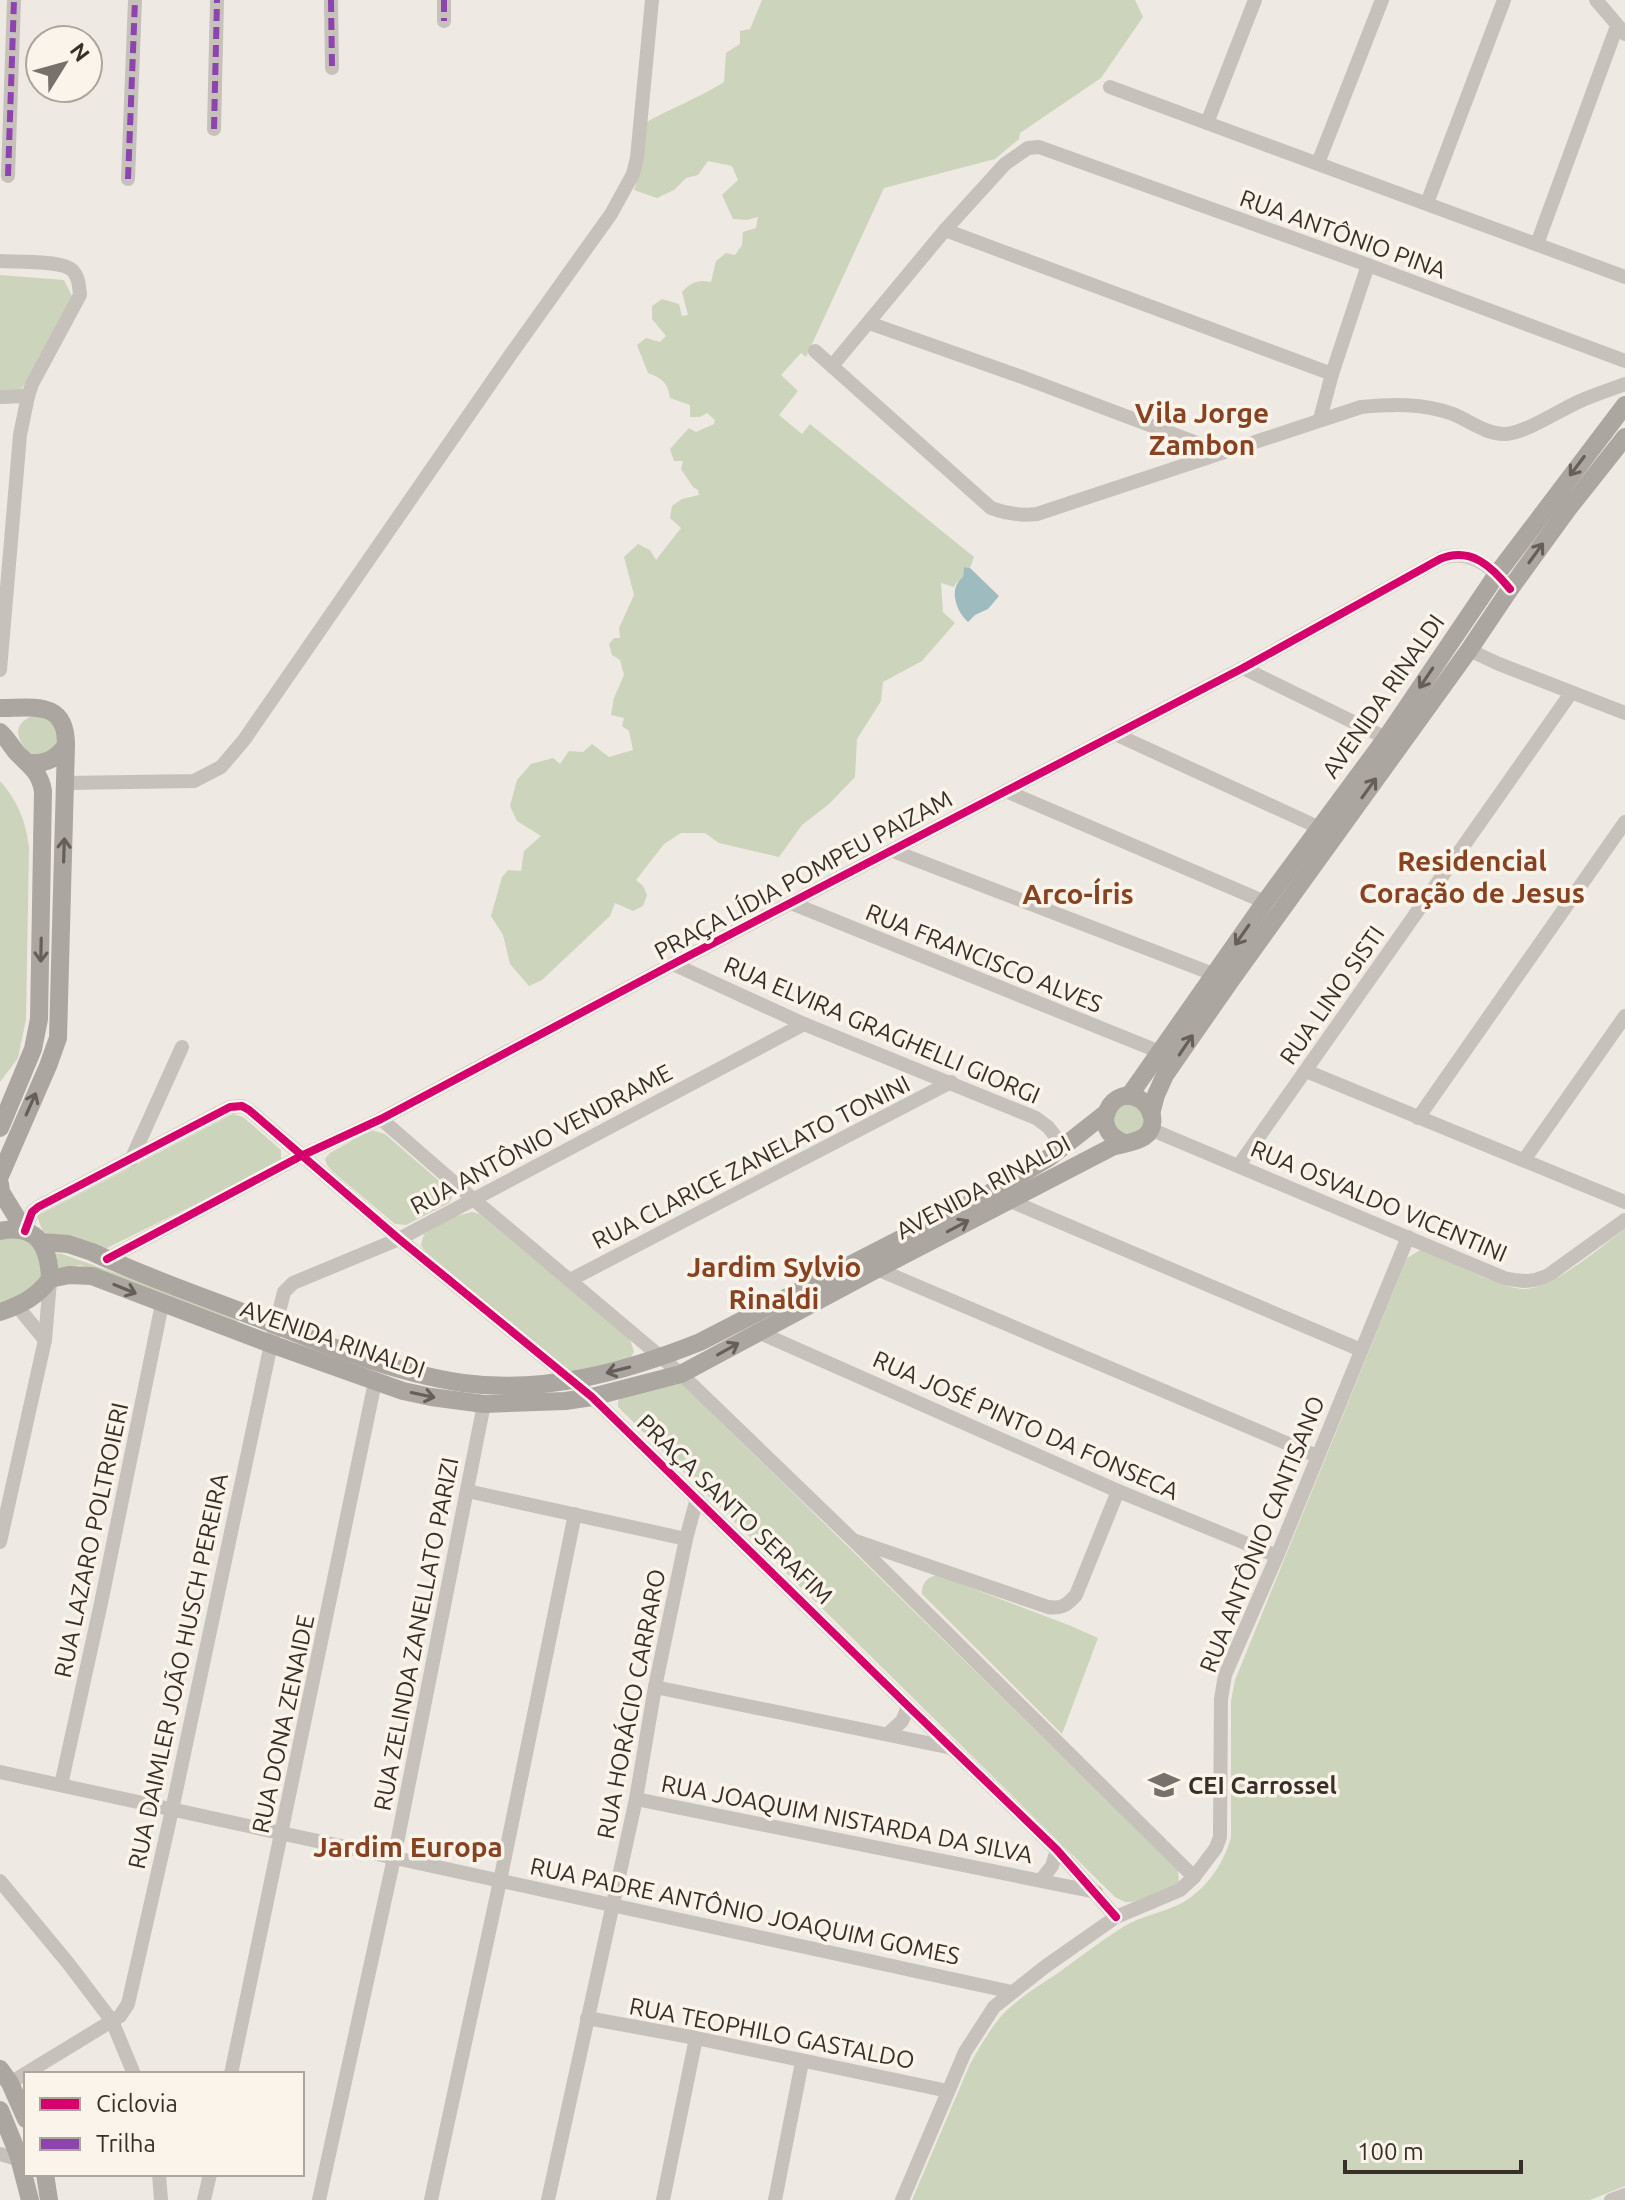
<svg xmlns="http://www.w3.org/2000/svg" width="1625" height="2200" font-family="Ubuntu,sans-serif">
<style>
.green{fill:#cdd4bc}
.water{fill:#9ebcbf}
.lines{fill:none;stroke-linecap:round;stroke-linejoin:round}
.minor{stroke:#c7c1bb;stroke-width:14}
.major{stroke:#aca6a0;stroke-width:18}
.quiet{stroke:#8e44ad;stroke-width:6;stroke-dasharray:12 6;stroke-linecap:butt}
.cycleway-casing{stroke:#faf4ea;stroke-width:13}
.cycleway{stroke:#d6006c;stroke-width:8}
.oneway{stroke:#665f59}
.labels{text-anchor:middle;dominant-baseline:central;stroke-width:7;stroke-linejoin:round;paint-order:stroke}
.street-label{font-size:24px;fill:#382f29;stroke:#faf4ea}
.poi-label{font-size:24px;font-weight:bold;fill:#382f29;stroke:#faf4ea;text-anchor:start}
.quarter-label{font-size:28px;font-weight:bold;fill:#884221;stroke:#faf4ea}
</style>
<rect width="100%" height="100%" fill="#eee9e2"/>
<g class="green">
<path d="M762 0H1135L1143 17 1101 78 1020 133 1019 139 995 159 884 188 806 357 801 353 781 375 798 391 779 415 802 434 810 424 974 557 970 568 964 567 963 577 956 583 954 587 941 583 943 612 955 623 922 661 883 682 881 701 857 739 855 777 829 804 802 825 779 857 719 843 705 833H681L664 844 636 880 643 886 647 895 643 906 633 911 615 903 610 916 542 980 529 986 510 964 503 935 491 916 502 877 508 870 521 871 524 851 541 836 517 821 510 806 517 780 531 764 553 758 560 764 569 751 583 752 592 744 609 757 633 750 629 731 622 726 624 718 611 715 614 698 624 675 620 660 612 655 609 644 614 638H620L619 628 634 595 624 557 638 544 650 550 656 560 681 528 670 518 672 506 682 499 699 495 698 490 693 487 681 469 683 461H674L670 449 689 428 696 432 714 424 715 420 707 413 700 417H690V405L670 398C668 383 662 378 648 373L637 345 646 338 660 342 666 336 652 319V306L662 299 679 304 682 316 688 315 682 292C691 283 697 279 711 282L716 261 726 253 735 255 742 245 743 232 756 228 758 217 747 220 733 219 722 195 738 180 732 166 708 161 698 175 686 178 674 190 657 198 634 190 641 166 645 123C671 108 699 98 724 82L726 53 740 44V31L750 29Z"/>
<polygon points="0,275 64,280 72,296 20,392 0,392"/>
<path d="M34 715 52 721 58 741 51 752 30 755C17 739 10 725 34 715Z"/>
<path d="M0 781C18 801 26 822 29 848L26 1019 18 1058 0 1082Z"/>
<polygon points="1131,1104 1143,1112 1143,1128 1129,1136 1116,1129 1114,1114 1121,1106"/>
<polygon points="233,1114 243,1117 281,1150 281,1159 276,1164 103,1250 43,1232 37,1216"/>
<polygon points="371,1130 385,1134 446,1187 451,1193 452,1198 449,1203 406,1225 395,1224 333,1172 327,1165 325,1159 330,1153"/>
<polygon points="472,1212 480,1214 630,1339 634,1352 630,1358 581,1374 566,1369 424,1250 421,1245 424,1234 453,1217"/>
<path d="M1625 1229V2186L1590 2200H912L970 2064C980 2047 990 2028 1004 2013 1020 1997 1040 1985 1058 1973 1080 1957 1101 1941 1123 1927 1141 1916 1162 1913 1180 1904 1205 1891 1224 1864 1231 1837V1701L1235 1680 1407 1258 1422 1249C1445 1259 1503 1290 1525 1289 1552 1289 1602 1246 1625 1229Z"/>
<polygon points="12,1236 36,1243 42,1277 24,1296 0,1302 0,1238"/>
<polygon points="55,1253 62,1254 235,1315 239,1320 235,1323 80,1265 56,1271"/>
<polygon points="680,1382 1178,1870 1179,1884 1173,1889 1132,1902 1125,1902 1115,1897 618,1407 618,1401 623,1396"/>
<path d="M937 1575 1071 1626 1098 1638 1062 1734 922 1594C921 1584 927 1577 937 1575Z"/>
</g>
<path class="water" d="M964 567 970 568 999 596 988 609 975 615 968 622C956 611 948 588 963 577Z"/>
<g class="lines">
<g class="minor">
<polyline points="331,0 332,68"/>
<polyline points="444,0 444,21"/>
<polyline points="1596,0 1625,34"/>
<polyline points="1110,87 1207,123 1255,0"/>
<polyline points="1207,123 1625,277"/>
<polyline points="214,129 217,0"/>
<polyline points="1318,163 1382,0"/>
<polyline points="8,176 14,0"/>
<polyline points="128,179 135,0"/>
<polyline points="1427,203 1504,0"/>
<polyline points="945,230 1332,374"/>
<polyline points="1537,244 1617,26"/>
<path d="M0 261C16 262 61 260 72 270 79 277 79 286 80 295L32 384 28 396 20 435 0 670"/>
<polyline points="869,323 1022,377 1221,452"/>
<path d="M815 351 991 508C1007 514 1020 516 1037 514L1361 407C1392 404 1423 403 1453 414 1470 421 1485 434 1505 434 1526 433 1558 411 1578 402 1593 395 1610 390 1625 384"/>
<polyline points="832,366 945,230 1005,164 1028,148 1039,147 1368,265 1625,361"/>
<polyline points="0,397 28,396"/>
<polyline points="1320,419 1332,374 1368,265"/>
<polyline points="1469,650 1499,664 1625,713"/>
<polyline points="1243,668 1386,738"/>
<polyline points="1115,734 1320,828 1328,827"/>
<polyline points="66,783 194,781 221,767 244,740 511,354 611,214 633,174 637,158 652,0"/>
<polyline points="1006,791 1265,902"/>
<polyline points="893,851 1221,977"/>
<polyline points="791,903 1160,1052"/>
<polyline points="673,964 804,1024 1036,1118 1048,1127 1064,1147"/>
<polyline points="1306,1071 1625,1202"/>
<polyline points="1418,1118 1625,822"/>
<polyline points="381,1119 473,1199 681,1374 852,1539 1194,1877"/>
<path d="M1150 1129 1504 1278C1522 1282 1534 1283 1550 1274L1625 1220"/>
<polyline points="131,1160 182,1047"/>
<polyline points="1524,1160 1625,1016"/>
<polyline points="1239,1165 1571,693"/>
<polyline points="1008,1200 1361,1350"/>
<polyline points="25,1231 32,1212 38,1207 230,1107 242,1106 249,1110 399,1239 592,1397 906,1704 1057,1850 1116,1917"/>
<path d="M107 1259 301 1156 381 1119 673 964 1243 668 1440 559C1464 549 1486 562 1502 580"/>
<polyline points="877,1269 1317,1456"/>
<polyline points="570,1280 951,1082"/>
<polyline points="17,1306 45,1340"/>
<polyline points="758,1332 1118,1491 1277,1556"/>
<polyline points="467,1491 686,1539"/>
<path d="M856 1541 1048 1607C1062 1609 1067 1605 1076 1595L1118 1491"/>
<polyline points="0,1542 45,1340 50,1281"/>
<polyline points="655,1687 952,1748"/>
<polyline points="888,1734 902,1721 908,1707"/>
<polyline points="0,1772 1012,1992"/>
<polyline points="61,1785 101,1603 162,1304"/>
<polyline points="636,1799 1096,1892"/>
<polyline points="1041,1880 1052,1866 1057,1850"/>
<polyline points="0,1881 68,1963 112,2021 134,2074"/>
<polyline points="587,2018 696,2038 948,2091"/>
<polyline points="231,2074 375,1382"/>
<polyline points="10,2083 120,2016 128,2004 172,1810 271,1344 284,1292 293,1283 399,1239 804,1024"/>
<polyline points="0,2154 20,2160"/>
<polyline points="159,2174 161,2200"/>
<polyline points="204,2200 210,2174"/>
<polyline points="319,2200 394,1858 484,1404"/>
<polyline points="431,2200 500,1881 575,1514"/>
<polyline points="548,2200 636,1799 655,1687 686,1539 697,1498"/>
<polyline points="663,2200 696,2038"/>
<polyline points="775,2200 802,2062"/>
<polyline points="902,2200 965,2052 994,2007 1046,1966 1116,1917 1180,1890 1194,1877 1216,1848 1220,1837 1221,1699 1225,1675 1277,1556 1408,1237"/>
<polyline points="1611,2200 1625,2195"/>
</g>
<g class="major">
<path d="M0 708C34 708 66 700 66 745L58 1038 48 1066 0 1176"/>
<path d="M0 732C7 738 11 746 17 753 29 765 40 772 43 791L39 1019 33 1049 0 1128"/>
<path d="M30 763C47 764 57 758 66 745"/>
<polyline points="1129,1096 1265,902 1386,738 1497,574 1625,405"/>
<polyline points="1151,1114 1156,1095 1165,1075 1231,980 1469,650 1510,589 1568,509 1625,437"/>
<polyline points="0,1184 1,1192 25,1231"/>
<path d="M0 1231C37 1223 49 1246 50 1279 37 1297 21 1305 0 1312"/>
<path d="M41 1242 68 1244 92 1252C145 1277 201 1296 255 1317 320 1343 394 1373 463 1383 544 1394 625 1372 700 1342L990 1193 1050 1157 1106 1113"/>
<path d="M50 1279 69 1275 92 1276 271 1344 403 1391 431 1397 484 1404 565 1401 592 1397 681 1374 877 1269 1112 1147C1128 1142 1156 1142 1152 1116 1150 1110 1147 1104 1141 1100 1113 1081 1086 1130 1125 1143"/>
<polyline points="0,2069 10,2083 26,2119"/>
<polyline points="0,2110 18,2154 30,2200"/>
<polyline points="45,2174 49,2200"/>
</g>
<g class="quiet">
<polyline points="331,0 332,68"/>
<polyline points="444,0 444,21"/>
<polyline points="214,129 217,0"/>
<polyline points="8,176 14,0"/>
<polyline points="128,179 135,0"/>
</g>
<defs>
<g id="cycleway">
<polyline points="25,1231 32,1212 38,1207 230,1107 242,1106 249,1110 399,1239 592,1397 906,1704 1057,1850 1116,1917"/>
<path d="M107 1259 301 1156 381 1119 673 964 1243 668 1440 559C1471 546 1492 567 1510 589"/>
</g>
</defs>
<use href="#cycleway" class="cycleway-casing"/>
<use href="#cycleway" class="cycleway"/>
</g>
<defs><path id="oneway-shaft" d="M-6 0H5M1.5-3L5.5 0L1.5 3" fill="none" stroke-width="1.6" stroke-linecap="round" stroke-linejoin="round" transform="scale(2)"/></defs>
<g class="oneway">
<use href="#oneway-shaft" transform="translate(1577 466) rotate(127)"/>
<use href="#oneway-shaft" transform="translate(1536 553) rotate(-54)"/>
<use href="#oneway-shaft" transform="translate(1426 678) rotate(124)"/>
<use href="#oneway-shaft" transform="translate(1369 788) rotate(-54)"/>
<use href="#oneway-shaft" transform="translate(64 850) rotate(-88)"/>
<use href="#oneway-shaft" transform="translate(1242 935) rotate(125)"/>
<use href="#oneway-shaft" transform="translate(41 950) rotate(91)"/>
<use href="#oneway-shaft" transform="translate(1186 1045) rotate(-56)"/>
<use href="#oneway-shaft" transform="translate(31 1104) rotate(-66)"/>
<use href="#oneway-shaft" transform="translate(958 1226) rotate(-28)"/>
<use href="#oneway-shaft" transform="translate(125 1289) rotate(22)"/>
<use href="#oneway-shaft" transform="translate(728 1349) rotate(-29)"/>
<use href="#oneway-shaft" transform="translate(618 1370) rotate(166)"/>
<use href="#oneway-shaft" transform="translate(423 1395) rotate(12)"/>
</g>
<defs>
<symbol id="school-bare" viewBox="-9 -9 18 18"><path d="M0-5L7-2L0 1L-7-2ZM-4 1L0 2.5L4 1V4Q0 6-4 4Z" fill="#78706a" stroke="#faf4ea" stroke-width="2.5" paint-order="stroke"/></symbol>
</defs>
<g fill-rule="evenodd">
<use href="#school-bare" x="1142" y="1763" width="44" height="44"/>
</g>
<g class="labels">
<g class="street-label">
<text transform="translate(1343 234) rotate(20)">RUA ANTÔNIO PINA</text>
<text transform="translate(1383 696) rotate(-55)">AVENIDA RINALDI</text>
<text transform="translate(803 875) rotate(-28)">PRAÇA LÍDIA POMPEU PAIZAM</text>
<text transform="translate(984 958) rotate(22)">RUA FRANCISCO ALVES</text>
<text transform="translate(1332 995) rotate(-55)">RUA LINO SISTI</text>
<text transform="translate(882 1030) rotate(23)">RUA ELVIRA GRAGHELLI GIORGI</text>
<text transform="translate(541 1139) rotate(-28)">RUA ANTÔNIO VENDRAME</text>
<text transform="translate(751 1162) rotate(-27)">RUA CLARICE ZANELATO TONINI</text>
<text transform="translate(983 1187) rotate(-28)">AVENIDA RINALDI</text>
<text transform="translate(1379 1201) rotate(23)">RUA OSVALDO VICENTINI</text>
<text transform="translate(333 1339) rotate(19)">AVENIDA RINALDI</text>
<text transform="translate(1026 1425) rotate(24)">RUA JOSÉ PINTO DA FONSECA</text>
<text transform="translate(735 1509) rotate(44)">PRAÇA SANTO SERAFIM</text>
<text transform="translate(1262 1534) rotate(-68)">RUA ANTÔNIO CANTISANO</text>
<text transform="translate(91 1540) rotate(-78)">RUA LAZARO POLTROIERI</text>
<text transform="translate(416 1634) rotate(-79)">RUA ZELINDA ZANELLATO PARIZI</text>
<text transform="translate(178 1671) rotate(-78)">RUA DAIMLER JOÃO HUSCH PEREIRA</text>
<text transform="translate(631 1704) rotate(-79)">RUA HORÁCIO CARRARO</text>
<text transform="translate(283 1724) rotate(-78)">RUA DONA ZENAIDE</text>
<text transform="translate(847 1819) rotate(11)">RUA JOAQUIM NISTARDA DA SILVA</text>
<text transform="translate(745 1911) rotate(12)">RUA PADRE ANTÔNIO JOAQUIM GOMES</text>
<text transform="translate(772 2033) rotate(11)">RUA TEOPHILO GASTALDO</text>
</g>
<g class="poi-label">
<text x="1188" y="1785">CEI Carrossel</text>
</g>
<g class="quarter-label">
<text x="1202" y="412">Vila Jorge<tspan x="1202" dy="32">Zambon</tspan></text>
<text x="1472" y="860">Residencial<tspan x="1472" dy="32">Coração de Jesus</tspan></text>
<text x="1078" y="893">Arco-Íris</text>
<text x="774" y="1266">Jardim Sylvio<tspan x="774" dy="32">Rinaldi</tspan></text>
<text x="408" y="1846">Jardim Europa</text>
</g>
</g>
<rect x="24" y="2072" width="280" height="104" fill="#faf4ea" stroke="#aca59d" stroke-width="2"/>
<rect x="40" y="2098" width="40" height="12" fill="#d6006c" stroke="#aca59d" stroke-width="2"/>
<text x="96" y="2112" font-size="24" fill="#382f29">Ciclovia</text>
<rect x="40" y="2138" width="40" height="12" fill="#8e44ad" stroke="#aca59d" stroke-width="2"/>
<text x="96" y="2152" font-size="24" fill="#382f29">Trilha</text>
<g transform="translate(64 64) rotate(53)"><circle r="38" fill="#faf4ea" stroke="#aca59d" stroke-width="2"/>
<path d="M0-6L14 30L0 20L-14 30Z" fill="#78706a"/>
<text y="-12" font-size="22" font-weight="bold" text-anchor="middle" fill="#382f29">N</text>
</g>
<path d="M1345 2160v12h176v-12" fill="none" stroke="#382f29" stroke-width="4"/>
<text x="1357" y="2160" font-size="24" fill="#382f29" stroke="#faf4ea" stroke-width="6" paint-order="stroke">100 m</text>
</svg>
